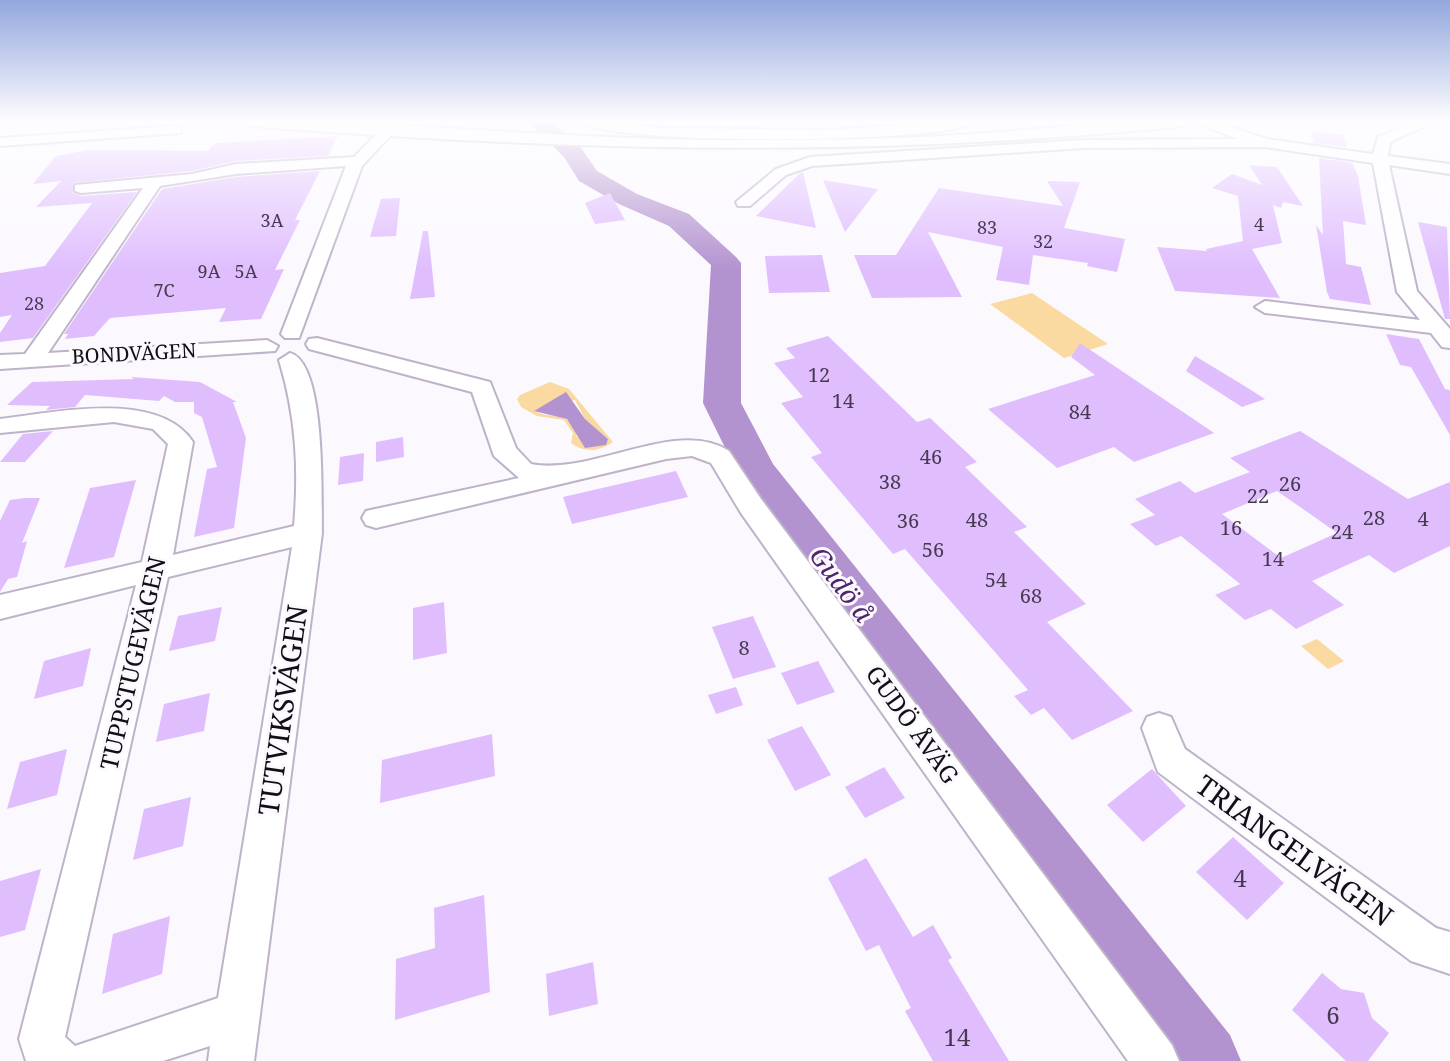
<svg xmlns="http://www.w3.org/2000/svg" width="1450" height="1061" font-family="'Noto Serif',serif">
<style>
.green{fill:#fadaa0;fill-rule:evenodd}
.water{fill:#b393cf}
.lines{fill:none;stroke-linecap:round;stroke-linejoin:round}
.river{fill:#b393cf;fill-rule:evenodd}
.building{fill:#e0befe;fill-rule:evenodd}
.minor-casing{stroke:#beb3c9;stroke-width:4}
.major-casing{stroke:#beb3c9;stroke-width:4}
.minor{fill:#fff;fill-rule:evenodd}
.major{fill:#fff;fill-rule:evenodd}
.labels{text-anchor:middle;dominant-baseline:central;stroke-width:6;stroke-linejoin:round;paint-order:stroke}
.far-number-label{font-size:18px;fill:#463a50}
.far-street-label{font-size:20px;fill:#120e16;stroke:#fbf9fe}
.number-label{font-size:20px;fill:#463a50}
.street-label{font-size:24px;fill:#120e16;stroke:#fbf9fe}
.near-number-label{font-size:24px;fill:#463a50}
.water-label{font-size:26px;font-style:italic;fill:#4e246c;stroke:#fbf9fe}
.near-street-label{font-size:28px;fill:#120e16;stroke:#fbf9fe}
</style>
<rect width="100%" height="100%" fill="#fbf9fe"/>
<g class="green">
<polygon points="1032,293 1108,344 1064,358 990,304"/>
<path d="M550 382 569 389 613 442C599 452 584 453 571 443L573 433 564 420 537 416 521 407 517 399 520 395ZM575 400 585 419 608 439 577 437C573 410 551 420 535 411Z"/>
<polygon points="1317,639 1344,661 1328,669 1301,646"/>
</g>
<polygon class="water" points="566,392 585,419 608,439 606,445 585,448 567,419 534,411"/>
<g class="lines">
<polygon class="river" points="527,121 551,121 581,148 597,171 637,194 689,214 736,257 741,263 741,403 773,464 1230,1035 1241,1061 1160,1061 736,470 703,403 711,265 669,226 619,204 579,181 564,157"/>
</g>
<g class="building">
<polygon points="1310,131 1344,135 1347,147 1315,143"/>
<polygon points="338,136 328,156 236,161 192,171 73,183 73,193 81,196 137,192 33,338 0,342 0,333 12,315 0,317 0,273 45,266 92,203 36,207 61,181 33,184 56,156 88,150 208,151 215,143"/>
<polygon points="1319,158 1352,163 1358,176 1366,225 1343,221 1346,264 1361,267 1371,305 1330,299 1327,292 1316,225 1323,235"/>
<polygon points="1249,165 1277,167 1303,206 1283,202 1281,208 1273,205 1282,243 1252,249 1280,298 1175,291 1157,247 1207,251 1206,249 1243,241 1238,196 1212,188 1232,174 1262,185"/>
<polygon points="320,171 295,220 300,220 275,270 284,269 261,319 219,322 226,308 110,318 94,336 65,339 68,334 64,334 162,189 236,177"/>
<polygon points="803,172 816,228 756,216 799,174"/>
<polygon points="823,180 878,189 845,232"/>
<polygon points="1047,181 1080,182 1064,228 1125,239 1117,272 1087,266 1088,263 1033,255 1029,285 996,280 1003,247 928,232 962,297 872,298 854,255 896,255 939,188 1063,206"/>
<polygon points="610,193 625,220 595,224 585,203"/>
<polygon points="400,198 396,236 370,237 381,199"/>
<polygon points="1418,222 1447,227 1450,319 1445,319"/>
<polygon points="423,231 428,231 435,297 410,299"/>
<polygon points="822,255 830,292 769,293 765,256"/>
<polygon points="1386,334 1419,339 1445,389 1450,390 1450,435 1411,367 1400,365"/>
<polygon points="828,336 917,422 930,418 977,462 965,467 1027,527 1014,532 1086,604 1047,622 1133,711 1072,740 1044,708 1031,715 1014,696 1028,690 905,549 893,554 811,457 822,453 781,403 803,397 774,363 795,358 786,348"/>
<polygon points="1080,343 1192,418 1214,433 1134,462 1114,447 1057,468 988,409 1095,375 1071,357"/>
<polygon points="1195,356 1243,385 1265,399 1242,407 1186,371"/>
<polygon points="131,377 200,382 237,402 233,402 246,438 234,528 194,537 207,469 217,467 202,417 194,413 194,402 175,402 164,396 159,401 85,395 75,407 46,410 50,406 7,405 32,382 134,379"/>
<polygon points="53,431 25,462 0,462 23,434"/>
<path d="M1300 431 1408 499 1450 482V546L1394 573 1369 555 1312 581 1344 605 1296 629 1271 609 1245 620 1215 595 1240 584 1181 536 1156 546 1130 524 1155 515 1135 499 1180 481 1195 493 1250 472 1230 458ZM1277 491 1313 516 1337 533 1281 558 1222 514Z"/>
<polygon points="403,437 404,457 376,462 376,442"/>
<polygon points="364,453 363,481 338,485 340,457"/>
<polygon points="676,471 688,497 572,524 563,497"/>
<polygon points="136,480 114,557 64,568 90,488"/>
<polygon points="25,498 40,498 22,543 27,541 17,577 8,579 0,592 0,521 10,500"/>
<polygon points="444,602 447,653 413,660 413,608"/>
<polygon points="222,607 215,641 169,651 178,616"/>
<polygon points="753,616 776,667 733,679 712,627"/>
<polygon points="91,648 83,686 34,699 44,661"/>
<polygon points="818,661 835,692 797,705 781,673"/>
<polygon points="736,687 743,705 716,714 708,695"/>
<polygon points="210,693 204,731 156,742 164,704"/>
<polygon points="802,726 831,775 795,791 767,740"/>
<polygon points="492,734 495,776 380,803 382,760"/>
<polygon points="67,749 57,795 7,809 20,762"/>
<polygon points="884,767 905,798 865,818 845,787"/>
<polygon points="1152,769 1186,806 1143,842 1107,805"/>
<polygon points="191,797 183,846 133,860 144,809"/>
<polygon points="1233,837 1284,883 1247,920 1196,872"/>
<polygon points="866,858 913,937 933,925 952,958 948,960 1009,1061 933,1061 905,1011 911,1008 879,945 866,951 828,878"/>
<polygon points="41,869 25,930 0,937 0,881"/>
<polygon points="484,895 490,992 395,1020 396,959 435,948 434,908"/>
<polygon points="170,916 162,974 102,994 113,934"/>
<polygon points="593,962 598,1004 549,1016 546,974"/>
<polygon points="1322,973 1341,989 1364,993 1372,1018 1389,1033 1368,1061 1346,1061 1292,1010"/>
</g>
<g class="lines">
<defs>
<g id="minor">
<polygon points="389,121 404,121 362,166 299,338 285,338 281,334 346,166 236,174 160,186 48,353 267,340 278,346 275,351 0,369 0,355 25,354 143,188 81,193 75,191 75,185 192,174 236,164 354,157"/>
<path d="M581 121 664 128 824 130 978 121C948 145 605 146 581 121Z"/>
<polygon points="1191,121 1212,121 1267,139 1373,154 1378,137 1417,121 1436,121 1390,142 1388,156 1450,164 1450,174 1389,165 1417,291 1450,329 1450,348 1442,347 1431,333 1265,313 1255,307 1265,301 1420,320 1397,292 1373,163 1265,147 1083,148 812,166 786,175 750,206 738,206 736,202 776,169 810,157 1083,140 1238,139"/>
<polygon points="176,126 181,127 181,133 0,146 0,138"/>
<path d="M317 338 490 382 516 448 531 464C592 476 676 417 729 451L761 499 1172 1045 1179 1061H1128L741 513 711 463 692 456 666 459 376 528 366 525 362 518 366 511 519 478 494 456 472 392 309 349 306 344 309 339Z"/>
<path d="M290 353C327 363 321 501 322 533L254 1061H208L210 1046 163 1061H26L19 1039 136 585 0 619V595L142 562 168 444 153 429 114 422 0 433V419C54 413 158 389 193 442L173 555 294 526C299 468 296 416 279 360ZM292 547 218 998 75 1046 65 1037 168 577Z"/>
<polygon points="1159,713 1171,717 1185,749 1436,928 1450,932 1450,974 1411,961 1158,772 1142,728 1147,717"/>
</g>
<path id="major" d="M241 121C401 121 560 139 720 140 799 140 878 140 957 135 1036 130 1115 120 1193 121L1185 126C867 159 567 151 249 126Z"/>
</defs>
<use href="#minor" class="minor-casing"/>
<use href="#major" class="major-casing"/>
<use href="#minor" class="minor"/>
<use href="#major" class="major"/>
</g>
<linearGradient id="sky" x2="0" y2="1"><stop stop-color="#93a7de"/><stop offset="0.45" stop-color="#fdfcff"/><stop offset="1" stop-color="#fdfcff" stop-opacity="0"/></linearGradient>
<rect width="1450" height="269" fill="url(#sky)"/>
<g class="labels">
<g class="far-number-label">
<text x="272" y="220">3A</text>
<text x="1259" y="224">4</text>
<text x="987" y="227">83</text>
<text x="1043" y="241">32</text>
<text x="209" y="271">9A</text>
<text x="246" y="271">5A</text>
<text x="164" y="290">7C</text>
<text x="34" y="303">28</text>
</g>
<g class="far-street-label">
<text transform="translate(134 353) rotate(-3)">BONDVÄGEN</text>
</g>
<g class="number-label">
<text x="819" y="374">12</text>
<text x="843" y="400">14</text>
<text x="1080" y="411">84</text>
<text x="931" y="456">46</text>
<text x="890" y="481">38</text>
<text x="1290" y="483">26</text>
<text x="1258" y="495">22</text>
<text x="1374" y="517">28</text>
<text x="1423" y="518">4</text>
<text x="977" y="519">48</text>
<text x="908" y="520">36</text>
<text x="1231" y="527">16</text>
<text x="1342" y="531">24</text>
<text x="933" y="549">56</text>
<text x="1273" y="558">14</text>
<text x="996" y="579">54</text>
<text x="1031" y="595">68</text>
<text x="744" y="647">8</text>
</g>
<g class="street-label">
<text transform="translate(132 663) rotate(-77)">TUPPSTUGEVÄGEN</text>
<text transform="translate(913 724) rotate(54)">GUDÖ ÅVÄG</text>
</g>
<g class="near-number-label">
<text x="1240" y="877">4</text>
<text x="1333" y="1014">6</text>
<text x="957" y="1036">14</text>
</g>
<g class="water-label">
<text transform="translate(842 584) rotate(53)">Gudö å</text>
</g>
<g class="near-street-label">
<text transform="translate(282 710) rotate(-82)">TUTVIKSVÄGEN</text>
<text transform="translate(1295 850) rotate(36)">TRIANGELVÄGEN</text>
</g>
</g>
</svg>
